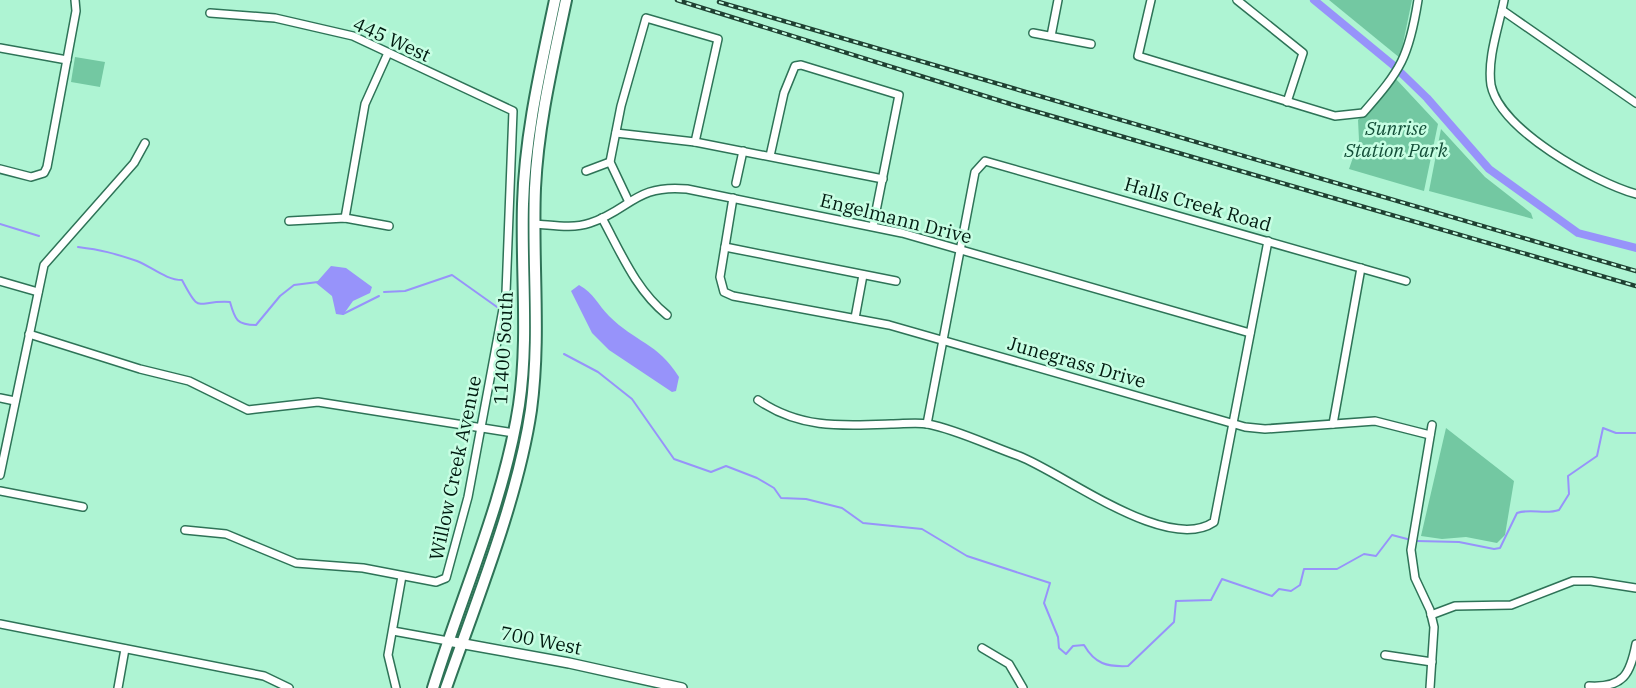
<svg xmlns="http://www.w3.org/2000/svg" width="1636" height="688" font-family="'IBM Plex Serif',serif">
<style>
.green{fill:#73c8a2}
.water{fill:#9793fa}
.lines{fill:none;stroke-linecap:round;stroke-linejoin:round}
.stream{stroke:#9793fa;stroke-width:2}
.canal{stroke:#9793fa;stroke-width:8}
.minor-casing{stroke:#2e7357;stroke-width:10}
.tertiary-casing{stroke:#2e7357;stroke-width:12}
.primary-casing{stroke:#2e7357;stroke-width:14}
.minor{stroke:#fff;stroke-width:7}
.tertiary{stroke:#fff;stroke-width:9}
.primary{stroke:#fff;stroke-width:10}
.rail-casing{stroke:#1f4132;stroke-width:4.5}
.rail{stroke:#c7fee3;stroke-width:2;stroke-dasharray:5;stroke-linecap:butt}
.labels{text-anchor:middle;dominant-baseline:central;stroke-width:5;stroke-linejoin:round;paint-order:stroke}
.street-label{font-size:19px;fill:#001b10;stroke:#c7fee3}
.park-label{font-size:19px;font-style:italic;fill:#134e38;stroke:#c7fee3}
</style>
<rect width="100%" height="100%" fill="#aef4d3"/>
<g class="green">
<polygon points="1329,0 1412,0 1400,58"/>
<polygon points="75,57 105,62 100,87 71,82"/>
<polygon points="1396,79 1438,124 1424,191 1349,169 1359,140 1358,120"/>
<polygon points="1441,129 1485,177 1531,213 1533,219 1429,191"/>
<polygon points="1446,428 1514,481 1505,535 1497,543 1466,537 1442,539 1421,536"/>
</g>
<g class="water">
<polygon points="331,266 346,268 372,287 370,293 353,301 343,315 336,314 332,296 316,283"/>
<path d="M579 285C594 293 598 305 609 316 635 342 658 343 679 377L676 391 672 392 609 350 592 333 571 291Z"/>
</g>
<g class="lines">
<g class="stream">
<polyline points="0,224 39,236"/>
<path d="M78 247C102 250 113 253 137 261 152 267 166 280 182 280 201 316 195 300 230 302 235 320 237 325 256 325L280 296 294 285 318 282"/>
<polyline points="384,292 405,291 452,275 497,307"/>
<polyline points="343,314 379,296"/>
<path d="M564 354 598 372 632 399 674 459 711 472 726 466 757 478 774 488 781 498 806 499 842 508 863 523 922 529 967 556 1050 583 1044 603 1058 637 1059 648 1066 654 1073 646 1084 645C1095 664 1107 667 1128 666L1174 622 1176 601 1211 600 1222 579 1272 596 1279 589 1291 591 1300 585 1304 569H1337L1364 554 1376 556 1392 535 1411 540"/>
<path d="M1417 541 1459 542 1494 549 1500 548 1517 513C1532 508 1544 515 1559 510L1569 494 1568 476 1597 456 1603 428 1616 433H1636"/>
</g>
<polyline class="canal" points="1314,0 1393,65 1427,98 1489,169 1578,233 1636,248"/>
<defs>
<g id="minor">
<path d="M1151 0 1138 56 1335 116 1363 113C1401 70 1409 57 1418 0"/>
<polyline points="1237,0 1303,53 1287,102"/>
<path d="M1504 0C1499 26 1487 58 1491 85 1500 130 1594 182 1636 194"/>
<polyline points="1502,10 1636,103"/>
<polyline points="1033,33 1091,44"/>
<polyline points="1051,36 1058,0"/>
<polyline points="0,48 67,60"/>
<polyline points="616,133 695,142 883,179"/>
<polyline points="770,156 784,93 795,66 801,65 899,95 873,226"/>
<polyline points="0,169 31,177 44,173 47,167 76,11 75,0"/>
<polyline points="586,171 610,162"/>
<polyline points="736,183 743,151"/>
<polyline points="733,198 720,277 724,292 733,296 889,325 1245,427 1265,429 1375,421 1430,435"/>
<polyline points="628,200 610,162 621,106 646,18 718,39 695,142"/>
<polyline points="345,218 365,104 388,53"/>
<path d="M602 218C621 253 636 290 667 315"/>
<polyline points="289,221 345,218 389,226"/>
<path d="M535 224C553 225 572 229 590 223 630 210 635 184 687 189L902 233 1250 333"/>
<polyline points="725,247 896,281"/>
<polyline points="0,281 38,292"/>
<polyline points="855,318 863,275"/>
<polyline points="29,334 140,369 189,381 248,410 318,402 514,433"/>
<polyline points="0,398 15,401"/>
<path d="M758 400C800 429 842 426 891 424 903 424 916 422 928 424 958 430 990 446 1019 456 1065 474 1167 554 1214 522L1268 241"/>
<polyline points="927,424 975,172 985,161 1406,281"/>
<polyline points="1333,424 1361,268"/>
<polyline points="0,475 44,265 134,163 145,143"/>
<polyline points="0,491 83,507"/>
<polyline points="185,530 226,534 296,563 363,568 436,582 446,578 468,497 506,293 513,111 353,36 275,18 210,13"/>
<polyline points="1431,615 1455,606 1511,605 1573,581 1591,581 1636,588"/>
<polyline points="0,624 264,676 289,688"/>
<polyline points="393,631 448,641"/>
<polyline points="982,648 1009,664 1023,688"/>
<polyline points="1385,655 1432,662"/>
<path d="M1589 686C1624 688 1630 674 1636 644"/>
<polyline points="118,688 125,649"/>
<polyline points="396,688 388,655 402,576"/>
<polyline points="1430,688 1434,627 1430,610 1415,578 1411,550 1432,425"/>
</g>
<polyline id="tertiary" points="448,641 569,663 682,688"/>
<g id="primary">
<path d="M433 688C462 594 504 502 519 405 529 338 521 271 523 204 525 134 541 67 555 0"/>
<path d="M446 688C476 602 518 499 531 410 541 336 532 262 535 188 538 124 553 62 566 0"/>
</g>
</defs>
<use href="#minor" class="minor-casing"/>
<use href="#tertiary" class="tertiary-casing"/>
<use href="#primary" class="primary-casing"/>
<use href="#minor" class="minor"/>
<use href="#tertiary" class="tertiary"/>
<use href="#primary" class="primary"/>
<defs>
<g id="rail">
<polyline points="677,0 1017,106 1636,286"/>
<polyline points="719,2 1636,271"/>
</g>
</defs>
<use href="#rail" class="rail-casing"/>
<use href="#rail" class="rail"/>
</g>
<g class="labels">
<g class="street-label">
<text transform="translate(392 39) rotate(24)">445 West</text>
<text transform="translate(1198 204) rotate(16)">Halls Creek Road</text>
<text transform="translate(896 218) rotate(14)">Engelmann Drive</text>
<text transform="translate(503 348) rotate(-87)">11400 South</text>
<text transform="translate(1077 362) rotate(16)">Junegrass Drive</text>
<text transform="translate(455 468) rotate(-78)">Willow Creek Avenue</text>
<text transform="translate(541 640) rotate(11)">700 West</text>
</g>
<g class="park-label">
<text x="1396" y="128">Sunrise<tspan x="1396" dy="22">Station Park</tspan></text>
</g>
</g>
</svg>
